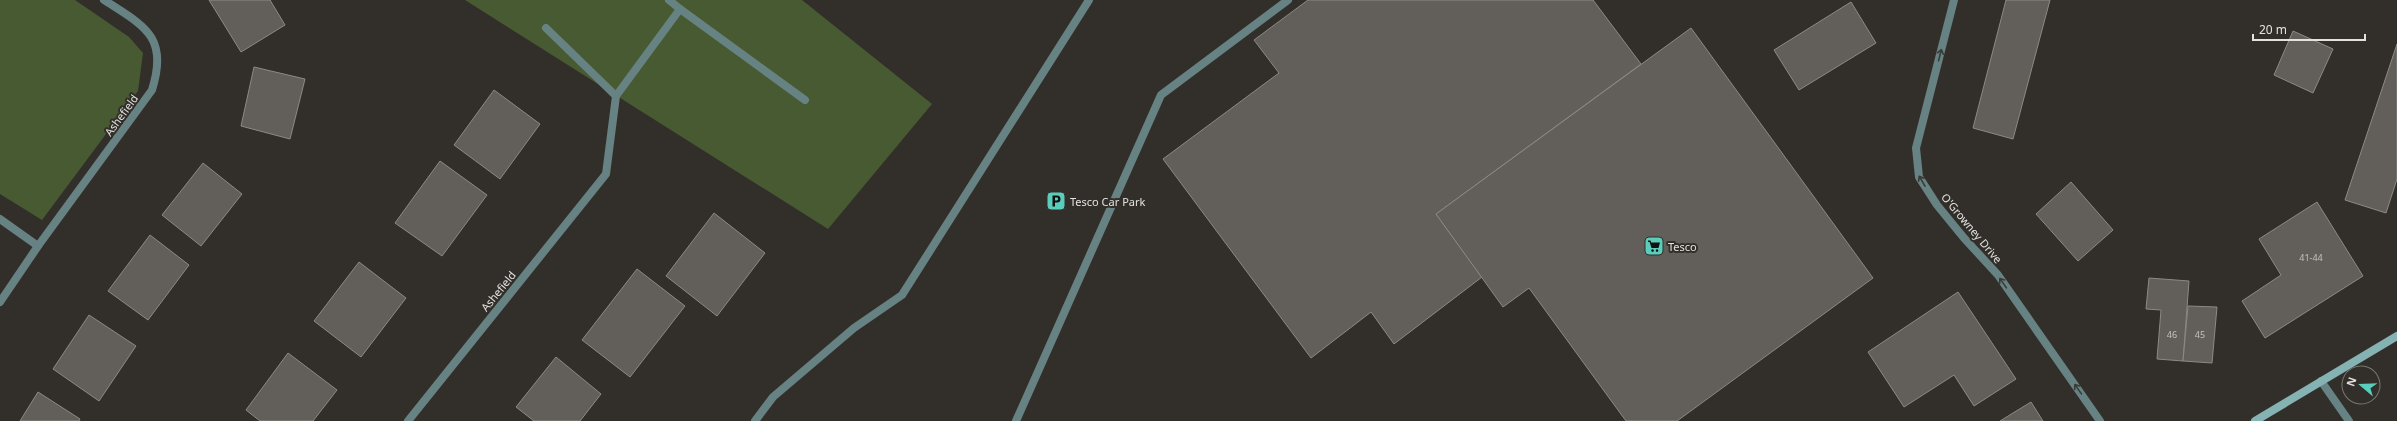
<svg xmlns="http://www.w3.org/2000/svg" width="2397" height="421" font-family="'Noto Sans',sans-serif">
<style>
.green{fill:#475a32}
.building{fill:#625e59;stroke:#8d8983}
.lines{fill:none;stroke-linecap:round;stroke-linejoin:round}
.lane{stroke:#678283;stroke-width:8}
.street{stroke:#678283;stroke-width:8}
.secondary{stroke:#85b2b2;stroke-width:8}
.oneway{stroke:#3a3b37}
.labels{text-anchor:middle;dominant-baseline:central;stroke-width:4;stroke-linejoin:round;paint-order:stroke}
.number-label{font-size:9px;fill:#c3c1be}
.street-label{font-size:11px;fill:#e3e2df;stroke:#322f2a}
.poi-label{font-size:11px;fill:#e3e2df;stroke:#322f2a;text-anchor:start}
</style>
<rect width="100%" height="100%" fill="#322f2a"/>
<g class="green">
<polygon points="0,0 75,0 129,37 143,53 138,91 42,220 0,194"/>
<polygon points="465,0 802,0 932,104 828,229"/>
</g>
<g class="building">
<polygon points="209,0 270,0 285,25 241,52"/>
<polygon points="1308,0 1593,0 1641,64 1436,214 1482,277 1394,344 1371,312 1311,358 1163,159 1279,73 1254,40"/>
<polygon points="2006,0 2050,0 2013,139 1973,128"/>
<polygon points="1851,2 1876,43 1799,90 1774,50"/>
<polygon points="1691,28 1873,278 1677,421 1626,421 1529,288 1503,307 1436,214"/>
<polygon points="2293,31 2333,49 2313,93 2274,75"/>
<polygon points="2397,44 2397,179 2386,213 2345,200"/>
<polygon points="254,67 305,79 290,139 241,126"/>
<polygon points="494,90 540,124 500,179 454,145"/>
<polygon points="440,161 487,195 442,256 395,223"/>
<polygon points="203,163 242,194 201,246 162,215"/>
<polygon points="2071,182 2113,230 2078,261 2036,214"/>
<polygon points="2317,202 2363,276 2265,338 2242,301 2281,275 2259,239"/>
<polygon points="714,213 765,253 717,316 666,276"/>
<polygon points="150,235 189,265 148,320 108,291"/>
<polygon points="359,262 406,298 361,357 314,321"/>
<polygon points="637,269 685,306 630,377 582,340"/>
<polygon points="2149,278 2189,281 2183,361 2157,359 2161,310 2146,309"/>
<polygon points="1958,292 2016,379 1974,406 1954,375 1904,407 1868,352"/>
<polygon points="2188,306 2217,307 2212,363 2183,361"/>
<polygon points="89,315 136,346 99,401 53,369"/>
<polygon points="288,353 337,390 313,421 260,421 246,410"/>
<polygon points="556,357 601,394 580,421 534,421 516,407"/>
<polygon points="38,392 80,419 79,421 20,421"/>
<polygon points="2031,402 2043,421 2000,421"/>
</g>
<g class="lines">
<g class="lane">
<polyline points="755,421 773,397 854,328 902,295 1089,0"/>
<polyline points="1016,421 1161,95 1288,0"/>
</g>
<g class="street">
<polyline points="669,0 680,9"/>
<polyline points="1954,0 1916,148 1919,177 1937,205 1964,238 1998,275 2100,421"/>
<polyline points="616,96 680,9 805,100"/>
<polyline points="0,219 38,246"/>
<path d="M0 302 38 246 152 90C169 36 144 26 104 0"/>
<polyline points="2321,381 2349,421"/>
<polyline points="408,421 606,174 616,96 546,28"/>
</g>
<polyline class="secondary" points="2255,421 2397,336"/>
</g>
<defs><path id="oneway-shaft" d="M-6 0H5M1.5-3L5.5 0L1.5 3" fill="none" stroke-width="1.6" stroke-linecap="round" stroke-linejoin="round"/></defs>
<g class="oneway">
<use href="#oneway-shaft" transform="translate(1940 55) rotate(-76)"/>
<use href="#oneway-shaft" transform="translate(1922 181) rotate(-120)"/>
<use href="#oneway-shaft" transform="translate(2003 283) rotate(-125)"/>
<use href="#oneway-shaft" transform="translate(2078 389) rotate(-125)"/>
</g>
<defs>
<symbol id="parking-square" viewBox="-11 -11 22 22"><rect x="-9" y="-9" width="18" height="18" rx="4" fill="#5acebd" stroke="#322f2a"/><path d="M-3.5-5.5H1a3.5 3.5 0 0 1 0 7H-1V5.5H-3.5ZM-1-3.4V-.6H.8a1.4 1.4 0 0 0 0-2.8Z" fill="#111"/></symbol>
<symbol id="supermarket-square" viewBox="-11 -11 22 22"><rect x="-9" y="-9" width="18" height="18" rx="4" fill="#5acebd" stroke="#322f2a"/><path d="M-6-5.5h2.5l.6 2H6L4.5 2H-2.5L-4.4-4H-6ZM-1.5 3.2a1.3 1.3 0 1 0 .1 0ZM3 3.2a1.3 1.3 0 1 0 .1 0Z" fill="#111"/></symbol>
</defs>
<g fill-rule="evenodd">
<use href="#parking-square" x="1045" y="190" width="22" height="22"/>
<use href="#supermarket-square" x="1643" y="235" width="22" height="22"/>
</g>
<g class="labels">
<g class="number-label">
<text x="2311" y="257">41-44</text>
<text x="2172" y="334">46</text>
<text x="2200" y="334">45</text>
</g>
<g class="street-label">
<text transform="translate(121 115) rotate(-54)">Ashefield</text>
<text transform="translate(1972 228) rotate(50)">O'Growney Drive</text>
<text transform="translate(498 291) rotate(-51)">Ashefield</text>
</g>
<g class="poi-label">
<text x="1070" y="201">Tesco Car Park</text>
<text x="1668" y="246">Tesco</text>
</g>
</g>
<g transform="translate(2361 385) rotate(289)"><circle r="19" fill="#322f2a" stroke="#797772"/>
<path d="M0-3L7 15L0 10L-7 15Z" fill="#5acebd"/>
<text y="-6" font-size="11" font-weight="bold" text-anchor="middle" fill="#e3e2df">N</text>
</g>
<path d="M2253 34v6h112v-6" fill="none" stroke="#e3e2df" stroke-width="2"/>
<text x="2259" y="34" font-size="12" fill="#e3e2df" stroke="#322f2a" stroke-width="3" paint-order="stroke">20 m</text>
</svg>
